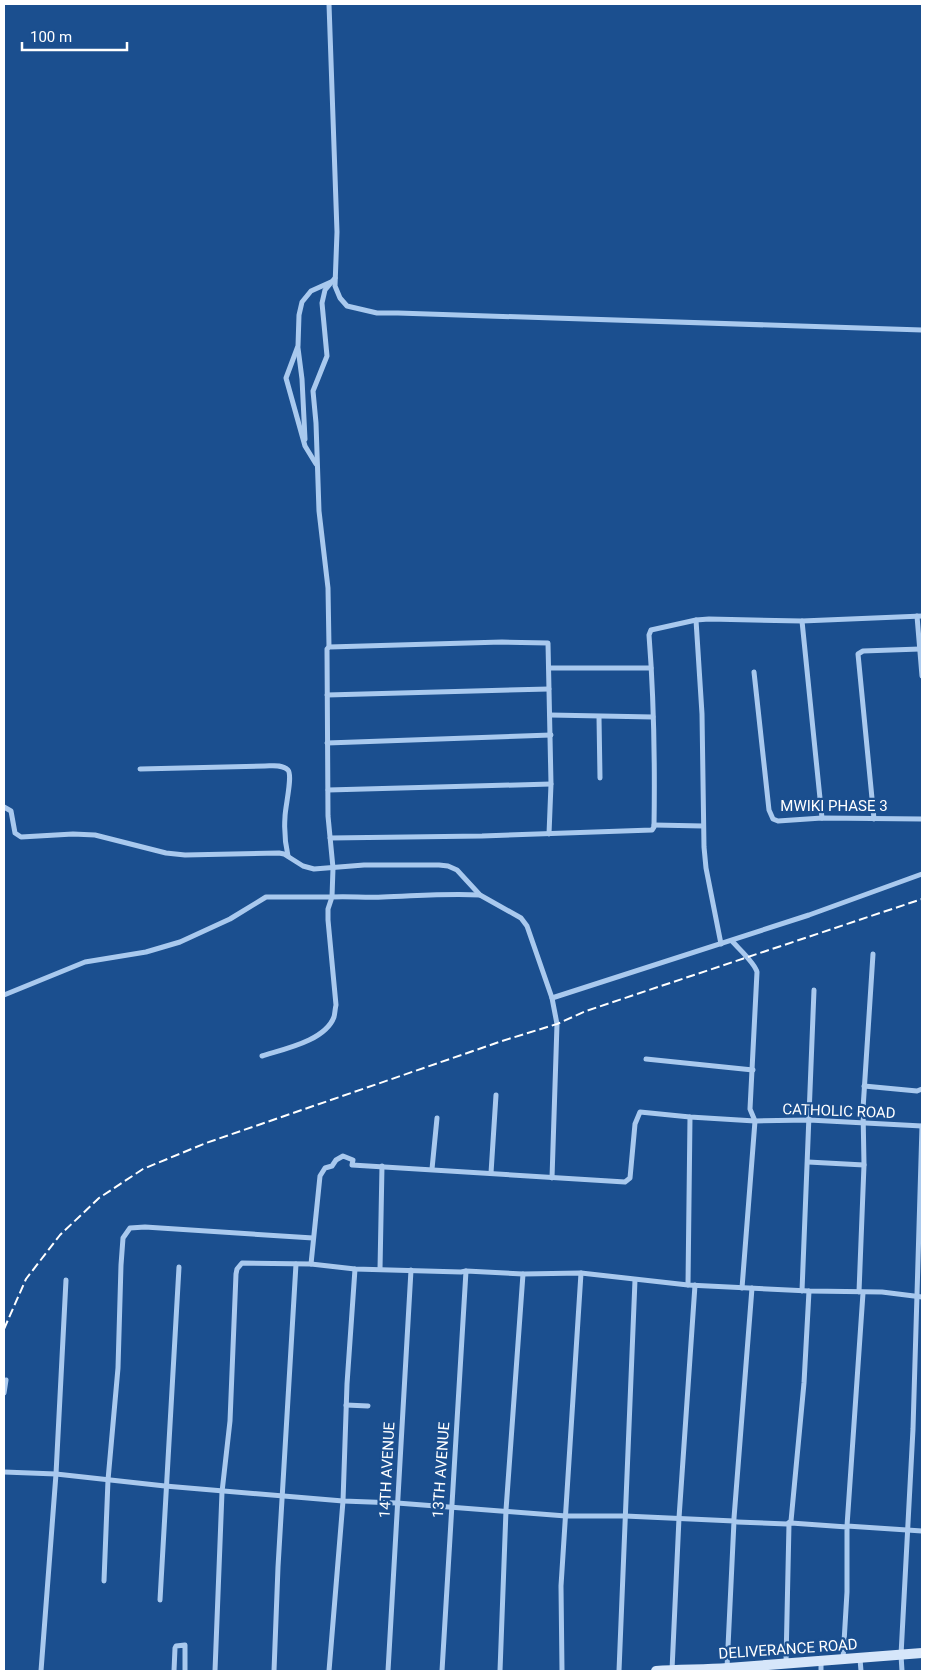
<svg xmlns="http://www.w3.org/2000/svg" width="926" height="1675" font-family="Roboto,sans-serif">
<style>
.lines{fill:none;stroke-linecap:round;stroke-linejoin:round}
.street{stroke:#a9c9ee;stroke-width:5}
.secondary{stroke:#d6e6fa;stroke-width:10}
.rail{stroke:#fff;stroke-width:2;stroke-dasharray:9 4;stroke-linecap:butt}
.labels{text-anchor:middle;dominant-baseline:central;stroke-width:4.5;stroke-linejoin:round;paint-order:stroke}
.street-label{font-size:15px;fill:#fff;stroke:#1b4f8f}
</style>
<rect width="100%" height="100%" fill="#1b4f8f"/>
<g class="lines">
<g class="street">
<polyline points="329,4 337,232 335,286 340,298 347,306 377,313 398,313 922,330"/>
<polyline points="298,348 302,379 305,439"/>
<polyline points="316,464 305,446 286,378 298,346 299,315 302,302 311,291 331,282"/>
<polyline points="917,616 922,676"/>
<polyline points="696,620 702,714 704,847 706,868 721,944"/>
<polyline points="802,621 822,818"/>
<polyline points="329,647 328,588 319,511 316,423 313,391 327,356 322,303 325,290 335,278"/>
<polyline points="549,668 651,668"/>
<polyline points="754,672 769,810 773,819 778,821 822,818 922,819"/>
<polyline points="327,695 549,689"/>
<polyline points="550,715 653,717"/>
<polyline points="599,717 600,778"/>
<polyline points="327,743 551,735"/>
<path d="M140 769 265 766C272 766 282 764 288 770 293 776 285 807 285 817 284 831 285 843 288 856"/>
<polyline points="328,790 551,784"/>
<polyline points="4,807 11,811 15,833 21,837 73,834 95,835 166,853 185,855 279,853 284,854 303,866 314,869 364,865 439,865 448,866 457,870 480,895 521,918 527,926 552,998 557,1024 552,1178"/>
<polyline points="874,819 858,654 863,651 920,649"/>
<polyline points="654,825 703,826"/>
<path d="M330 838 482 836 652 830 654 827C655 763 654 699 649 635L651 630 696 620 709 619 802 621 922 616"/>
<path d="M732 941C739 949 755 963 757 972L750 1109 755 1121 742 1288"/>
<polyline points="4,995 85,962 146,952 180,942 230,919 266,897 332,897 333,868 328,816 327,649 329,647 502,642 548,643 551,784 549,834"/>
<polyline points="552,998 809,915 922,874"/>
<path d="M262 1056C284 1049 325 1041 334 1017 335 1013 335 1009 336 1005L328 920V909L332 897C349 896 366 898 383 897 415 896 448 893 480 895"/>
<polyline points="646,1059 753,1070"/>
<polyline points="864,1086 917,1091 922,1089"/>
<polyline points="808,1162 864,1165"/>
<polyline points="432,1169 437,1118"/>
<polyline points="491,1173 496,1095"/>
<polyline points="311,1264 320,1176 325,1168 332,1166 336,1160 343,1156 353,1160 352,1165 625,1182 630,1178 635,1124 640,1112 690,1117 755,1121 809,1120 922,1126"/>
<polyline points="380,1269 382,1166"/>
<polyline points="688,1285 690,1117"/>
<polyline points="752,1288 734,1518 734,1521 737,1522 787,1524 791,1521 804,1383 809,1291"/>
<polyline points="802,1291 814,990"/>
<polyline points="859,1292 864,1165 863,1109 873,954"/>
<polyline points="863,1293 847,1526 922,1531"/>
<polyline points="4,1393 6,1380"/>
<polyline points="346,1405 368,1406"/>
<polyline points="4,1472 56,1474 165,1486 343,1501 397,1503 566,1516 625,1516 734,1521 727,1668"/>
<polyline points="104,1581 108,1480 118,1368 121,1265 123,1238 130,1228 145,1227 313,1238"/>
<polyline points="160,1600 179,1267"/>
<polyline points="860,1659 861,1671"/>
<polyline points="786,1662 789,1524 791,1523 847,1527 847,1592 843,1659"/>
<polyline points="672,1670 679,1518 695,1285"/>
<polyline points="41,1671 56,1474 66,1280"/>
<polyline points="174,1671 175,1648 176,1646 185,1645 185,1671"/>
<polyline points="215,1671 222,1492 230,1421 236,1274 237,1269 242,1263 311,1264 355,1269 461,1272 466,1271 523,1274 581,1273 688,1285 809,1291 882,1292 922,1297"/>
<polyline points="274,1671 278,1567 296,1264"/>
<polyline points="329,1671 343,1501 347,1384 355,1269"/>
<polyline points="388,1671 411,1270"/>
<polyline points="442,1671 466,1271"/>
<polyline points="500,1671 506,1510 523,1274"/>
<polyline points="562,1671 561,1586 581,1273"/>
<polyline points="619,1671 635,1280"/>
<polyline points="821,1671 821,1661"/>
<polyline points="902,1671 901,1655 913,1429 922,1126"/>
</g>
<path class="secondary" d="M656 1671C680 1669 704 1670 728 1668 793 1663 857 1658 922 1653"/>
<polyline class="rail" points="4,1329 26,1279 60,1235 99,1198 143,1169 206,1143 502,1041 557,1024 586,1011 922,899"/>
</g>
<g class="labels">
<g class="street-label">
<text x="834" y="806">MWIKI PHASE 3</text>
<text transform="translate(839 1111) rotate(2)">CATHOLIC ROAD</text>
<text transform="translate(387 1470) rotate(-87)">14TH AVENUE</text>
<text transform="translate(441 1470) rotate(-86)">13TH AVENUE</text>
<text transform="translate(788 1649) rotate(-4)">DELIVERANCE ROAD</text>
</g>
</g>
<rect width="926" height="1675" fill="none" stroke="#ffffff" stroke-width="10"/>
<path d="M22 42v8h105v-8" fill="none" stroke="#ffffff" stroke-width="2.5"/>
<text x="30" y="42" font-size="15" fill="#ffffff" stroke="#1b4f8f" stroke-width="4" paint-order="stroke">100 m</text>
</svg>
